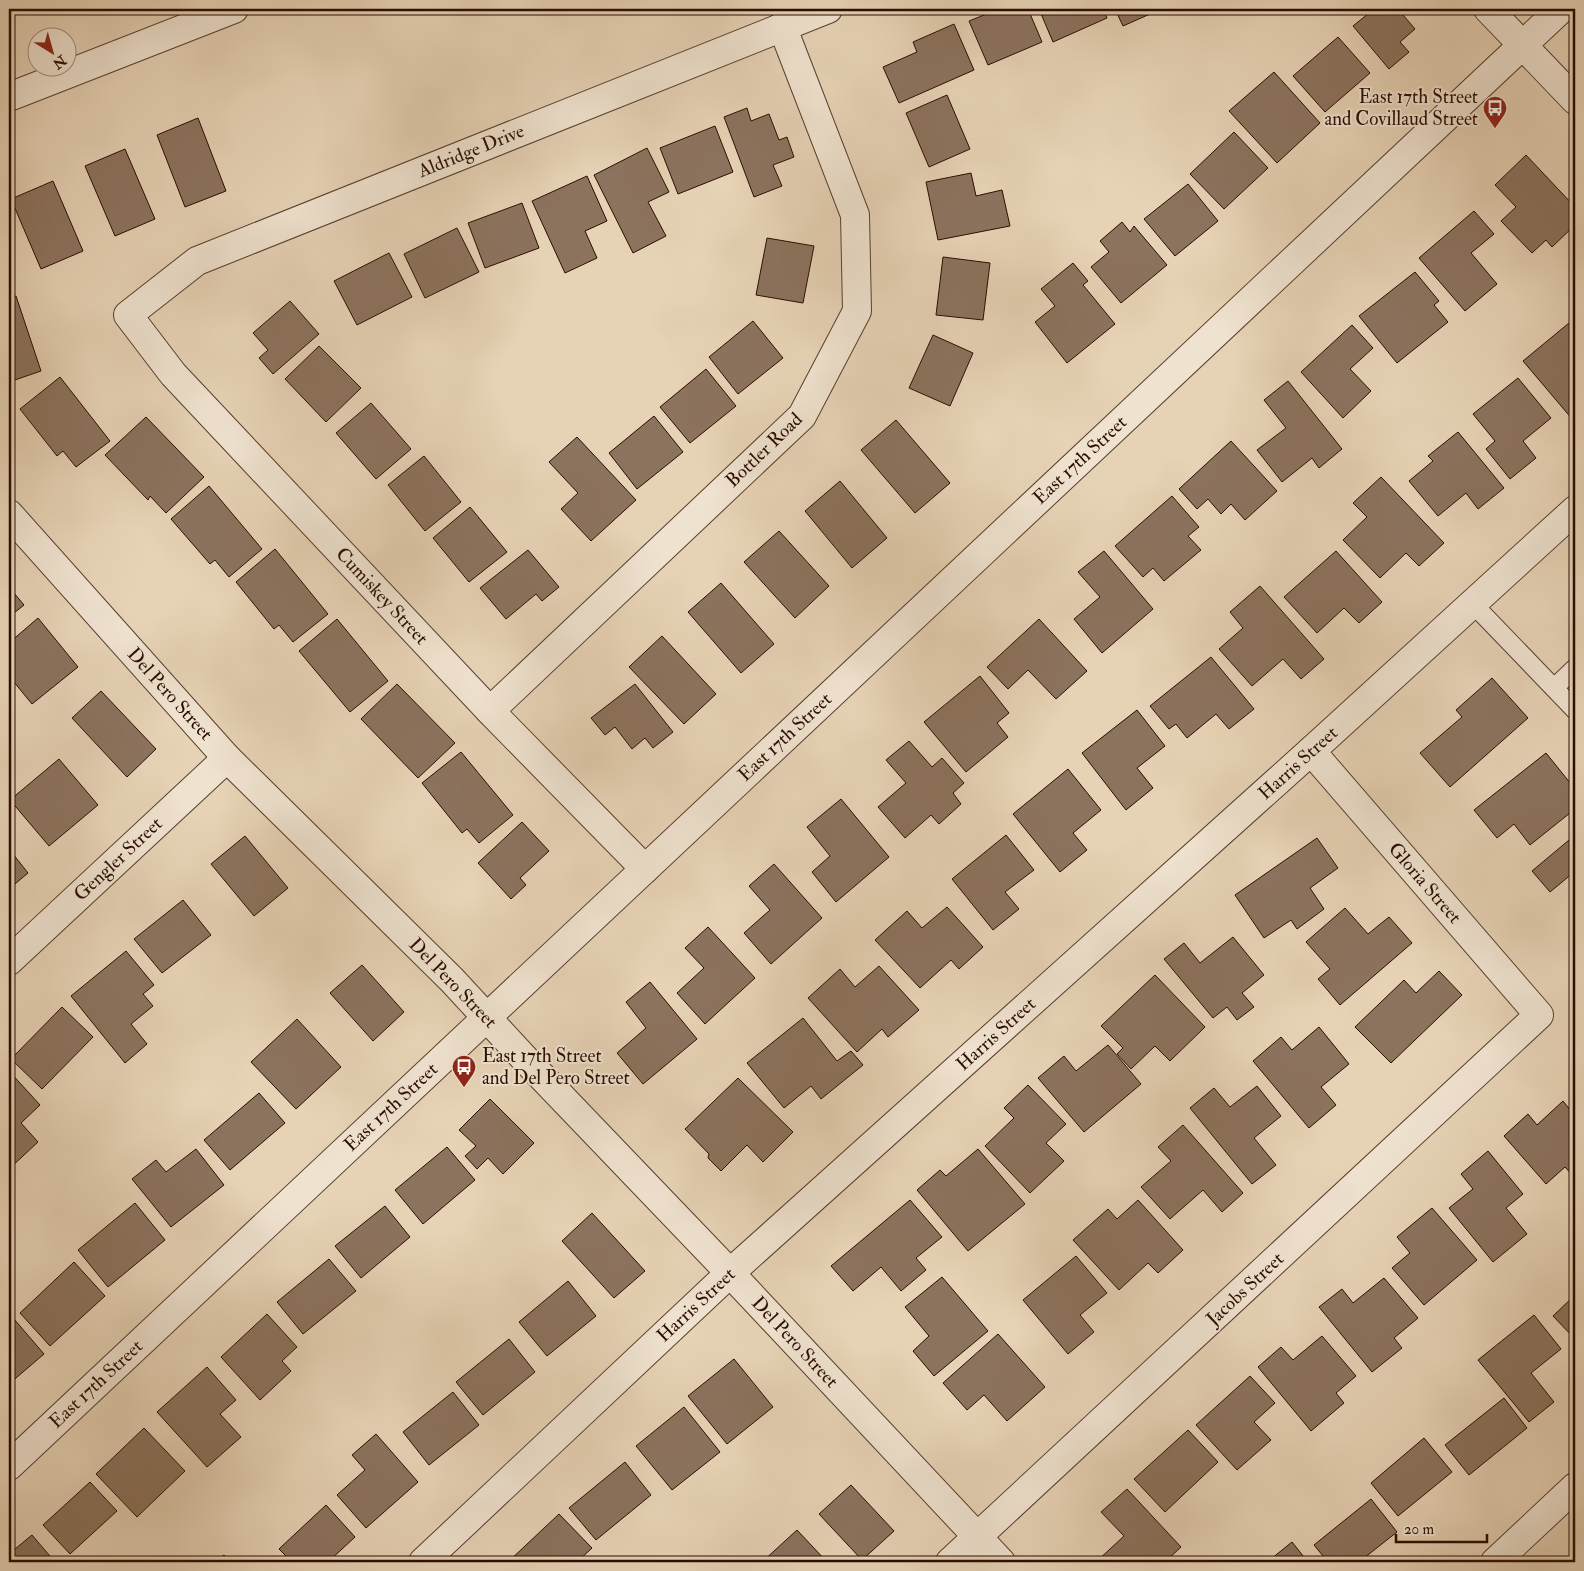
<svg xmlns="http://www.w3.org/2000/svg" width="1584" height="1571" font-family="'IM FELL Double Pica',serif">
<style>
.building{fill:#8c735e;stroke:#2a0c00}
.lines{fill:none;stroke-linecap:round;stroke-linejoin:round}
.service-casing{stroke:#593e2d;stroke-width:20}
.minor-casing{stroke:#593e2d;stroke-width:30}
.service{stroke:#efe2cf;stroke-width:18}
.minor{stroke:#efe2cf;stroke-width:28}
.labels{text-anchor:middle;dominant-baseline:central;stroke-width:4;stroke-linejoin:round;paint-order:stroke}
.poi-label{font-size:19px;fill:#2a0c00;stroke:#efe2cf;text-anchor:end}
.street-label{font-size:19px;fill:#2a0c00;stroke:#efe2cf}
</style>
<rect width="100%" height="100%" fill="#e6d2b5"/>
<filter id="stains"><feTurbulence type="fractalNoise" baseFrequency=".004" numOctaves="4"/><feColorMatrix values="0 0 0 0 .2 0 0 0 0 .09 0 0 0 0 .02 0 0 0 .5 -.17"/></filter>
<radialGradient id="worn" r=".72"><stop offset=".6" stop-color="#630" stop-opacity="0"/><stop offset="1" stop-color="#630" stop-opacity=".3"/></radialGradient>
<g class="building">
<polygon points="999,9 1028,9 1042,42 988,65 969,21"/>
<polygon points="1039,9 1103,9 1107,18 1053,42"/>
<polygon points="1115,9 1148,9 1150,14 1123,26"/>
<polygon points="1374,9 1398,9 1415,29 1400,42 1409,52 1389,69 1353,26"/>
<polygon points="954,24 974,70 899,103 883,67 917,52 913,42"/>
<polygon points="1338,37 1370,73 1325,112 1293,76"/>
<polygon points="1274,72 1320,123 1277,163 1229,111"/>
<polygon points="947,95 970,149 929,167 906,113"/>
<polygon points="747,108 751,121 769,114 779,140 787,137 794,157 773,165 782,186 754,197 724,117"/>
<polygon points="198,118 226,191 185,207 157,135"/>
<polygon points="715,126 733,172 678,194 660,148"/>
<polygon points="1234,132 1268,168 1224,209 1190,174"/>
<polygon points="647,148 669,192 648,202 666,236 633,253 594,175"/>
<polygon points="125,149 155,219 115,236 85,166"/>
<polygon points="1526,155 1575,207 1575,225 1552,247 1546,240 1532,253 1501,221 1516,207 1495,185"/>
<polygon points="971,173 976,196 1002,190 1010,226 938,240 926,182"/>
<polygon points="587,176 607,221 585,231 597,258 565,273 532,201"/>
<polygon points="53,181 83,251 41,269 11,199"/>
<polygon points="1188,184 1218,221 1175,256 1144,219"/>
<polygon points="522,203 539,248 485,268 468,223"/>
<polygon points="1474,211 1494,234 1471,253 1497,284 1465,311 1419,258"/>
<polygon points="1122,222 1130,232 1134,226 1167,265 1121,303 1091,267 1109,252 1100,241"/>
<polygon points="457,228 479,272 425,298 404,254"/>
<polygon points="767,238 814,246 803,303 756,295"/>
<polygon points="389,253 412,297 357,325 334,281"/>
<polygon points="943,257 990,263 983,320 936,315"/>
<polygon points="1073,263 1088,281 1083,285 1115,324 1067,363 1035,322 1055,306 1041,289"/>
<polygon points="1415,272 1439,301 1434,305 1448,322 1397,363 1359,316"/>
<polygon points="16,296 41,371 9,382 9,298"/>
<polygon points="290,301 319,334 273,374 259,358 268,350 253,333"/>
<polygon points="1575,318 1575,418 1573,420 1523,361"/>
<polygon points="753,321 783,358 738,394 709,357"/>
<polygon points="1352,325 1373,348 1350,369 1371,391 1343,418 1301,372"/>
<polygon points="933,335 973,353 950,406 909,388"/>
<polygon points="319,346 361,388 326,422 285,379"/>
<polygon points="706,369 736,406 690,443 660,407"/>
<polygon points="60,377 110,441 76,467 63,451 57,456 20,409"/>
<polygon points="1518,378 1551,418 1523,441 1536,458 1510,479 1486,449 1495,441 1473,414"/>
<polygon points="1288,381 1342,449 1319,468 1312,458 1282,482 1257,450 1286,428 1264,400"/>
<polygon points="371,403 411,449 376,479 336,433"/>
<polygon points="654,416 683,452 637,489 609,453"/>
<polygon points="146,417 204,477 166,513 150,496 148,500 105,455"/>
<polygon points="896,420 950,483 915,513 861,450"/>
<polygon points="1458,432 1504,488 1478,509 1466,493 1438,516 1409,481 1433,461 1428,456"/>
<polygon points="577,437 636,500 591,541 561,509 578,493 549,462"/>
<polygon points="1231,441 1277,491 1245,520 1231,504 1221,514 1208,499 1197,509 1179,489"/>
<polygon points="424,456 461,502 425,531 388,485"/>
<polygon points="1381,477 1444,543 1419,566 1406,553 1380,578 1343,540 1367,517 1353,503"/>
<polygon points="840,481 887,538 852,568 805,511"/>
<polygon points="209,486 262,549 229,577 215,560 210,564 171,519"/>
<polygon points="1172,496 1199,527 1188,536 1201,550 1164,581 1153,568 1143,577 1115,546"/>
<polygon points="470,507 507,552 469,582 433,538"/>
<polygon points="779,531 829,586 795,618 744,562"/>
<polygon points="275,549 328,614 293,642 279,625 274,629 236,582"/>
<polygon points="528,550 559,587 542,601 536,594 506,619 480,588"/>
<polygon points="1104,551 1153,609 1102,653 1074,619 1100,597 1078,572"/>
<polygon points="1336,551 1382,602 1359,623 1344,608 1317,633 1284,597"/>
<polygon points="721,583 774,644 741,673 688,612"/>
<polygon points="1260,586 1324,659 1301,679 1283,659 1252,686 1219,649 1243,628 1230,612"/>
<polygon points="9,587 24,605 9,617"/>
<polygon points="38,618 78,667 32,704 9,676 9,643"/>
<polygon points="337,619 388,681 350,712 299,651"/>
<polygon points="1039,619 1087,671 1056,699 1028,670 1008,689 987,667"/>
<polygon points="662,636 716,694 684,724 629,667"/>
<polygon points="1211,657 1254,709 1229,729 1216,714 1187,738 1176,724 1169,729 1150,706"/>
<polygon points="980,676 1009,713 997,723 1008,737 966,772 924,722"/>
<polygon points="1492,678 1528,718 1450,787 1420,753 1462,717 1456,710"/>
<polygon points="397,684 455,743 418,778 361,719"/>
<polygon points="635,684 673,732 653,748 645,738 632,749 615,727 605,735 591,718"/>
<polygon points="101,691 156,749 127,777 72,718"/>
<polygon points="1137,710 1165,746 1137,768 1153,788 1126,810 1082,753"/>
<polygon points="909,741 932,767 942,758 964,783 953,793 961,804 939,824 931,815 905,838 878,807 906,783 886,760"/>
<polygon points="461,752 513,815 479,843 467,829 462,833 422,783"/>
<polygon points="1546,753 1575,789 1575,809 1530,845 1514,824 1497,838 1474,810"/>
<polygon points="59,759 98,805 49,846 10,800"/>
<polygon points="1068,769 1101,810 1073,833 1087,850 1060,872 1013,814"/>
<polygon points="841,799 889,857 836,902 812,872 830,856 807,827"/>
<polygon points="522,822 549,851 520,878 526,885 511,899 478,863"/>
<polygon points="1006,835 1034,870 1005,892 1019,909 993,930 952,879"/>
<polygon points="1575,835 1575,876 1573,873 1550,892 1532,871"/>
<polygon points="245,836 288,888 254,916 211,864"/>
<polygon points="1317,838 1338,868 1310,888 1324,909 1297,929 1291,920 1264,938 1235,895"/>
<polygon points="9,849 28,873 9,889"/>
<polygon points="774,864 822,918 771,964 744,933 770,910 749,886"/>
<polygon points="183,900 211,935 162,973 134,939"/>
<polygon points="947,907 983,947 959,969 951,960 920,988 875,940 907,911 922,928"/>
<polygon points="1345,908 1368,934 1389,917 1412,943 1340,1005 1318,979 1330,969 1306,942"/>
<polygon points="708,927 755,978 705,1024 677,993 704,968 685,948"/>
<polygon points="1233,937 1264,975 1242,993 1254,1007 1237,1020 1227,1007 1213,1018 1164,959 1184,943 1200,963"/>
<polygon points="126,951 154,985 143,994 153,1006 131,1024 147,1044 125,1063 71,996"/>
<polygon points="362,965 404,1012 373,1041 330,993"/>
<polygon points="879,966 919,1010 888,1037 882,1029 857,1052 808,998 840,969 855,987"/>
<polygon points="1439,971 1462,995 1391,1063 1355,1027 1404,980 1416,993"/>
<polygon points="1155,975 1205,1027 1170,1061 1155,1046 1131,1069 1117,1054 1123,1048 1101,1026"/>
<polygon points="650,982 697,1039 643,1084 617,1053 646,1028 626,1002"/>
<polygon points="62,1007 93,1037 42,1089 11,1059"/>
<polygon points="803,1018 837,1061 851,1051 863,1065 821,1099 811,1086 784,1108 747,1063"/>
<polygon points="297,1019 341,1067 296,1109 251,1062"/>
<polygon points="1319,1027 1349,1064 1321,1087 1336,1105 1309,1128 1253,1061 1281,1037 1292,1050"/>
<polygon points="1108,1045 1141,1084 1084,1132 1038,1078 1064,1056 1076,1071"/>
<polygon points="9,1071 40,1105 21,1123 38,1142 9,1169"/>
<polygon points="738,1078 793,1132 763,1162 747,1145 721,1171 708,1158 709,1154 685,1129"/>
<polygon points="1028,1085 1066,1124 1046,1143 1064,1161 1030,1193 985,1146 1014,1118 1004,1108"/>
<polygon points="1257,1086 1281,1116 1254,1138 1276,1165 1252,1184 1190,1108 1214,1088 1230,1107"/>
<polygon points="259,1093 285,1123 230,1170 204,1140"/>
<polygon points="490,1099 534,1143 503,1174 488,1158 477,1169 465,1156 476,1146 459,1130"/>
<polygon points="1563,1101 1575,1116 1575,1178 1565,1167 1546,1184 1504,1136 1528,1114 1537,1125"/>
<polygon points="1183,1125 1243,1193 1222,1212 1203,1190 1170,1219 1141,1187 1171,1161 1158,1147"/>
<polygon points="447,1147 475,1180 423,1224 395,1190"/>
<polygon points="196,1149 224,1185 171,1227 132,1179 156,1160 166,1172"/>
<polygon points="978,1149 1025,1204 968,1251 917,1190 940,1170 946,1176"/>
<polygon points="1488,1151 1523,1194 1506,1208 1527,1234 1493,1262 1449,1208 1473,1189 1461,1174"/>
<polygon points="910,1200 942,1237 916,1258 926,1270 901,1291 881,1267 853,1291 831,1266"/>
<polygon points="1138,1200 1183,1250 1158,1273 1148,1263 1119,1290 1073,1240 1108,1209 1117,1219"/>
<polygon points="135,1203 165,1240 108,1287 78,1250"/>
<polygon points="385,1206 410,1237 361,1278 335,1246"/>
<polygon points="1432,1208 1477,1260 1424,1305 1392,1268 1410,1253 1397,1237"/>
<polygon points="592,1213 645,1271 614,1298 562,1241"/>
<polygon points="1076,1256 1107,1293 1080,1315 1094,1332 1068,1354 1023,1300"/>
<polygon points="329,1259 356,1291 303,1334 277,1302"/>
<polygon points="74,1262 105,1296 50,1346 20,1313"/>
<polygon points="942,1277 988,1331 934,1376 913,1351 929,1336 905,1307"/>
<polygon points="1384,1278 1418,1318 1394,1338 1402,1348 1372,1372 1319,1307 1342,1289 1353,1303"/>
<polygon points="568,1281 596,1316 547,1356 519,1322"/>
<polygon points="1575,1295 1575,1339 1553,1316"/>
<polygon points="267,1314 297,1347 282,1361 291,1371 260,1400 221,1357"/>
<polygon points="1534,1315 1561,1349 1531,1373 1554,1402 1529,1422 1478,1360"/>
<polygon points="14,1319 44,1354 9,1384 9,1323"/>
<polygon points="998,1334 1045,1387 1007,1421 984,1395 967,1410 943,1383"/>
<polygon points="1322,1336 1356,1376 1336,1393 1344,1403 1311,1431 1258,1367 1281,1347 1293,1360"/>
<polygon points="509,1339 535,1372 483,1415 456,1382"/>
<polygon points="734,1359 773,1407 727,1444 688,1396"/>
<polygon points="207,1367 236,1400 220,1414 241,1437 207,1467 157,1412"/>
<polygon points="1250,1376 1275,1403 1254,1422 1271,1440 1237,1470 1196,1425"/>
<polygon points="453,1392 479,1425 429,1465 403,1432"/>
<polygon points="1504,1398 1527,1428 1469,1475 1445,1445"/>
<polygon points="684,1407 720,1452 672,1490 636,1446"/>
<polygon points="144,1428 185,1471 137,1517 96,1474"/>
<polygon points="1188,1430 1218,1462 1165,1512 1134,1479"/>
<polygon points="376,1434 418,1482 366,1528 337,1495 365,1470 352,1455"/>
<polygon points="1424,1438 1452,1472 1398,1516 1371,1483"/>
<polygon points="625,1462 651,1495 596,1540 569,1508"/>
<polygon points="90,1482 117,1511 70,1554 43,1525"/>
<polygon points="851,1485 894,1531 862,1560 819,1514"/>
<polygon points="1127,1489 1181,1547 1165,1562 1096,1562 1124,1536 1101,1512"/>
<polygon points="1371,1499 1397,1532 1359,1562 1328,1562 1314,1545"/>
<polygon points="326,1505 355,1537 328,1562 292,1562 279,1549"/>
<polygon points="559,1514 592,1548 577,1562 508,1562"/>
<polygon points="797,1530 827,1562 762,1562"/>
<polygon points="32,1535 55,1562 9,1562 9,1554"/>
<polygon points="1292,1542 1308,1562 1273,1562 1271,1559"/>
<polygon points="224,1555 230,1562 215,1562"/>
<polygon points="274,1556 280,1562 267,1562"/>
</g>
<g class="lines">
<defs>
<g id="service">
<polyline points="1473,604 1575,710"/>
<polyline points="1554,688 1575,668"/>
</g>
<g id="minor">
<polyline points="1488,9 1575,100"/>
<polyline points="9,97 234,9"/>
<polyline points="9,514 227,758 452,980 524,1058 730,1273 1001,1562"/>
<polyline points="490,711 802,416 857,311 855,215 782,26"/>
<polyline points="645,869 490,711 173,374 128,315 197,261 828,9"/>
<polyline points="9,961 227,758"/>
<polyline points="9,1466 1561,9"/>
<polyline points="423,1562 730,1273 1311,751 1575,510"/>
<polyline points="950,1562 1539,1015 1311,751"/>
<polyline points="1495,1562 1575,1487"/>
</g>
</defs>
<use href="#service" class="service-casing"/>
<use href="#minor" class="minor-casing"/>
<use href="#service" class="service"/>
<use href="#minor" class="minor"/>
</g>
<defs>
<symbol id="bus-pin" viewBox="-11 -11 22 30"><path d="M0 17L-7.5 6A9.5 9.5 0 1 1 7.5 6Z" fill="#8f2418" stroke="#efe2cf"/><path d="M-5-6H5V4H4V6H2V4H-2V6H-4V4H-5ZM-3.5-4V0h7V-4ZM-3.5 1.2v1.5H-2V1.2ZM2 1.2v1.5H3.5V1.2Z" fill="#fff"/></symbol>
</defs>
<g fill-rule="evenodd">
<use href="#bus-pin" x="1481" y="94" width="28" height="38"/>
<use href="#bus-pin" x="450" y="1053" width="28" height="38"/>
</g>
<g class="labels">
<g class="poi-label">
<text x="1478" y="97">East 17th Street<tspan x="1478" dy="22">and Covillaud Street</tspan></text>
<text x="482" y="1056" text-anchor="start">East 17th Street<tspan x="482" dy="22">and Del Pero Street</tspan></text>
</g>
<g class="street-label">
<text transform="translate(471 151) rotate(-22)">Aldridge Drive</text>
<text transform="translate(764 450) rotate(-44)">Bottler Road</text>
<text transform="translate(1080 460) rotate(-43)">East 17th Street</text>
<text transform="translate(382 596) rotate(47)">Cumiskey Street</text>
<text transform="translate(170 694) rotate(48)">Del Pero Street</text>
<text transform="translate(785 737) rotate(-43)">East 17th Street</text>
<text transform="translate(1298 763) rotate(-42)">Harris Street</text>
<text transform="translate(118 859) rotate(-43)">Gengler Street</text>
<text transform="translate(1425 883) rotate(49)">Gloria Street</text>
<text transform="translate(453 983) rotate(46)">Del Pero Street</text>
<text transform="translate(996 1034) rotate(-42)">Harris Street</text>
<text transform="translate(391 1107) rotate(-43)">East 17th Street</text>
<text transform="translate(1245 1289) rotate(-43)">Jacobs Street</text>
<text transform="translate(696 1305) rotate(-43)">Harris Street</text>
<text transform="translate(795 1342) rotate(47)">Del Pero Street</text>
<text transform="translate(96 1384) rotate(-43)">East 17th Street</text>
</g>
</g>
<rect width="1584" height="1571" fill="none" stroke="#e6d2b5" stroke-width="30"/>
<rect x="10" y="10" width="1564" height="1551" fill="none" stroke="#2a0c00" stroke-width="2.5"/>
<rect x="15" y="15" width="1554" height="1541" fill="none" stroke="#2a0c00"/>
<g transform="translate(52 52) rotate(143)"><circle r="24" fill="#efe2cf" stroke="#a08c7c"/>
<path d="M0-4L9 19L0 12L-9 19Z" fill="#8f2418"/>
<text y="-8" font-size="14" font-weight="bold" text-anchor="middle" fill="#2a0c00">N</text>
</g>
<path d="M1396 1534v8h91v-8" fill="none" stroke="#2a0c00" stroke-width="2.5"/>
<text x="1404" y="1534" font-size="15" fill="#2a0c00" stroke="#efe2cf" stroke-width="4" paint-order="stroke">20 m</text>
<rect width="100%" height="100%" filter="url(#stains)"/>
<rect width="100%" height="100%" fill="url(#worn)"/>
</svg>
